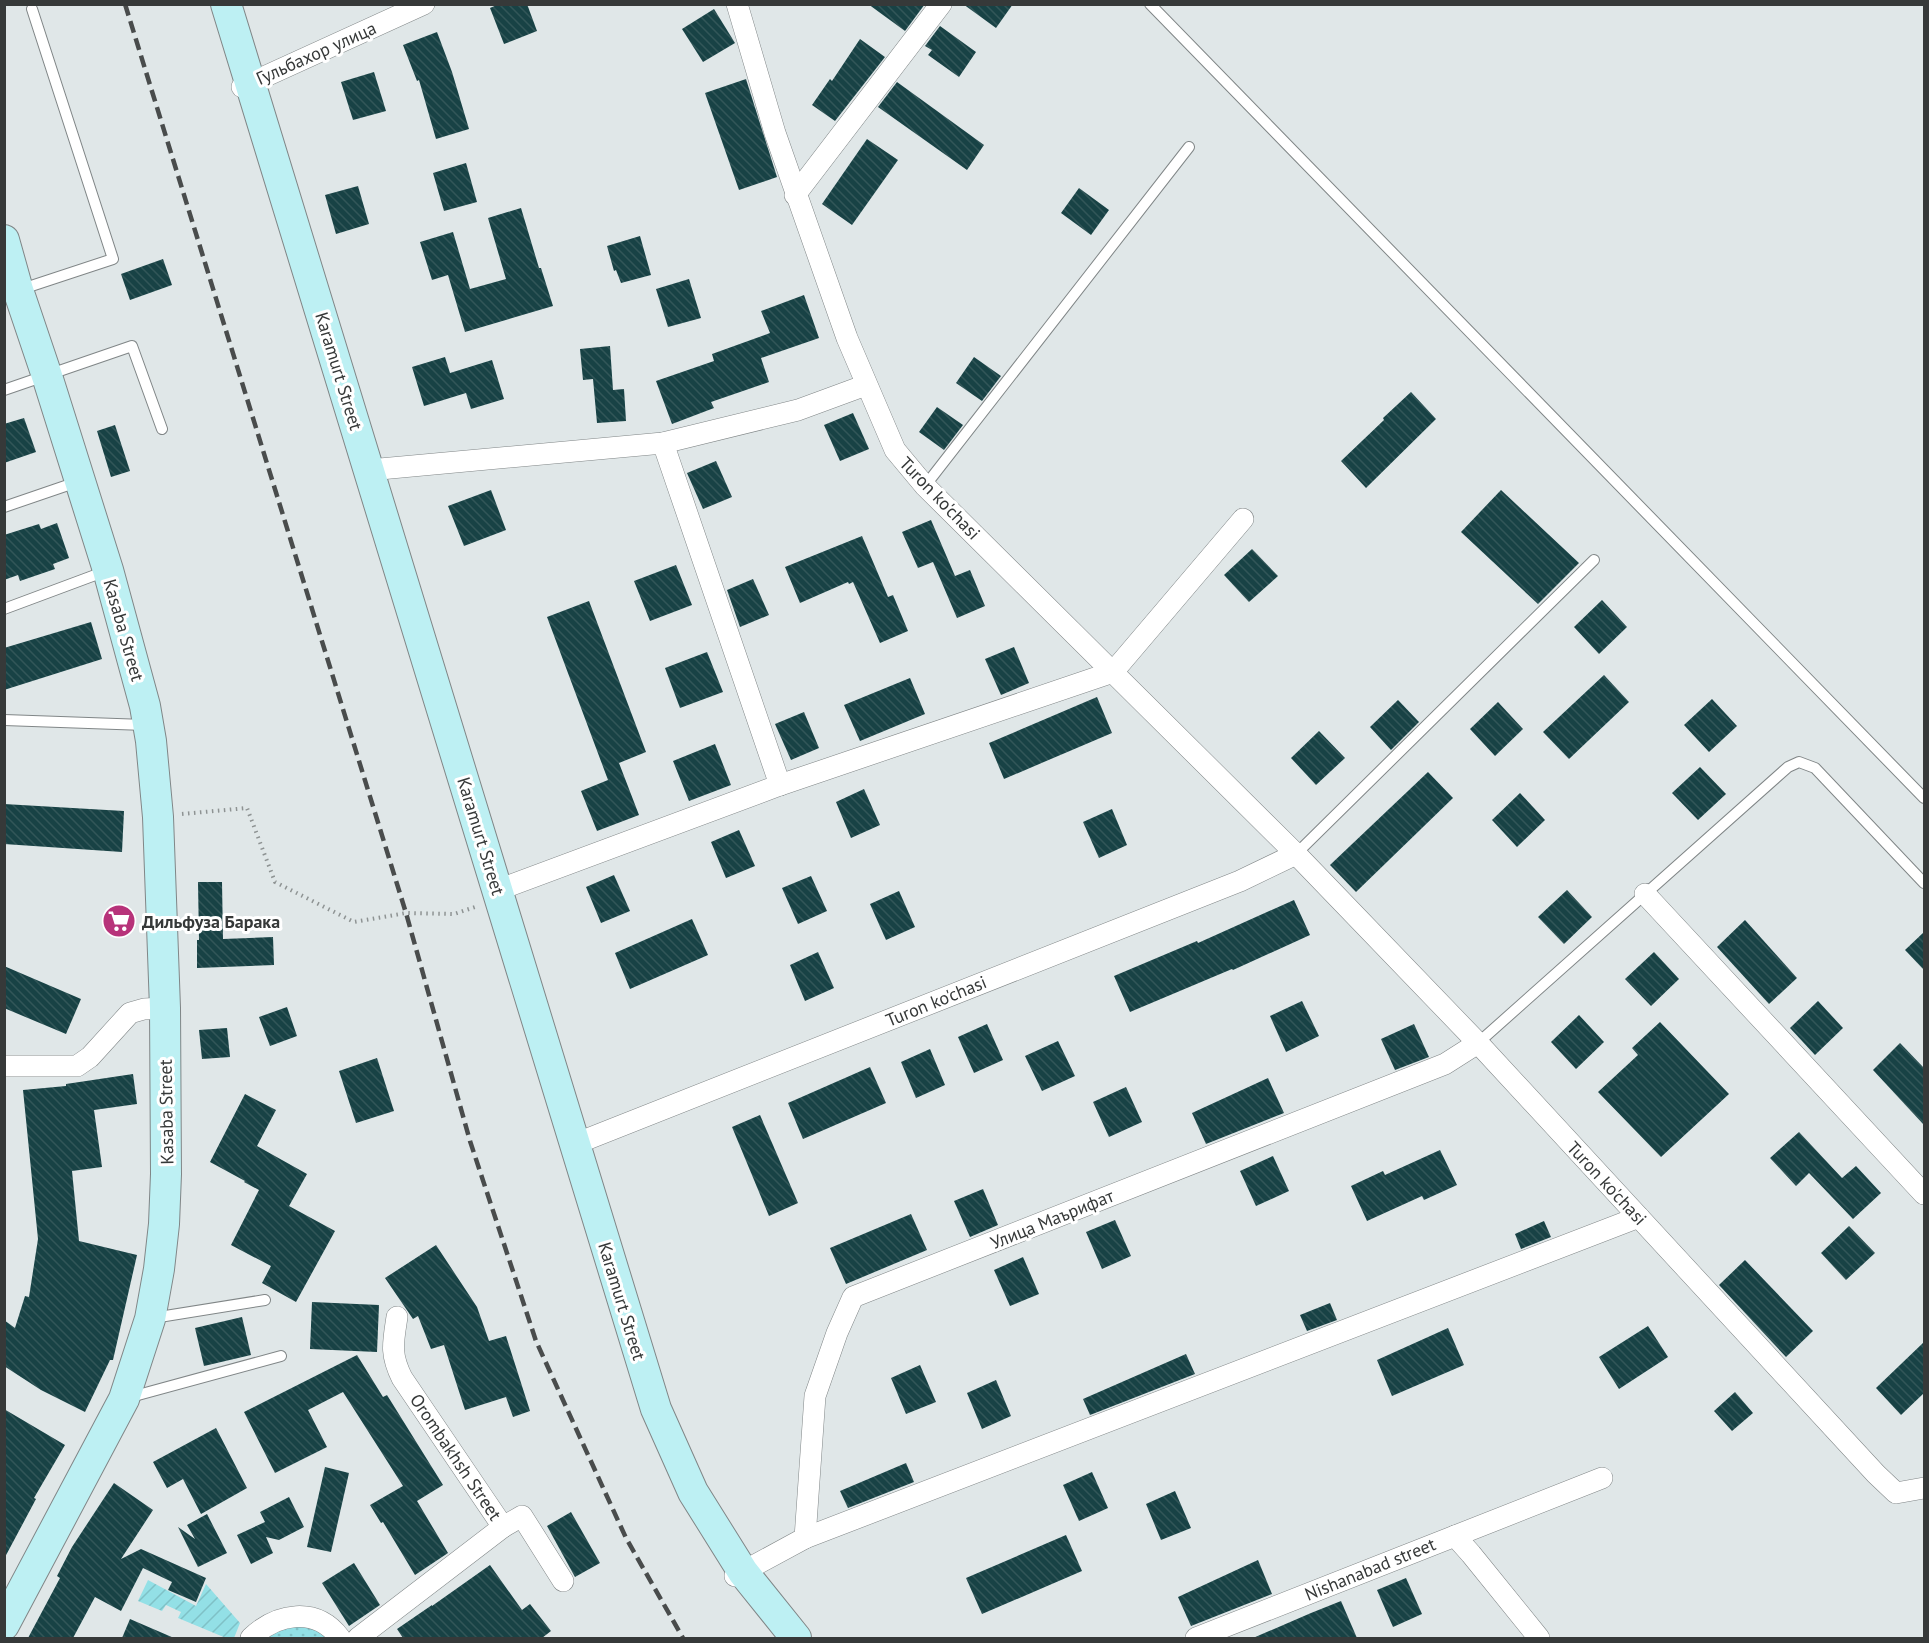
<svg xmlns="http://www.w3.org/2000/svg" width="1929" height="1643" font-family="'PT Sans',sans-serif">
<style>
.park{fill:url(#park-dots)}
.garden{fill:url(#garden-furrows)}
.building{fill:url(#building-back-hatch)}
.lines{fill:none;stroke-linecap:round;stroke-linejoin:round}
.lane-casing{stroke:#808687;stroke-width:12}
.street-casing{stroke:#808687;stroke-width:22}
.secondary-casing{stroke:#808687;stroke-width:32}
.path{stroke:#8e9393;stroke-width:4;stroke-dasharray:1.5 4.5;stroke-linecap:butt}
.lane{stroke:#fff;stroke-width:10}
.street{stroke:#fff;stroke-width:21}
.secondary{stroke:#bdf0f3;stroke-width:30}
.rail{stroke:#494c4c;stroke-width:4.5;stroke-dasharray:12 6;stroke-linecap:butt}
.labels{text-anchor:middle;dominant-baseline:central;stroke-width:6;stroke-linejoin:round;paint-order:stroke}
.street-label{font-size:18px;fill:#363939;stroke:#fff}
.poi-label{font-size:18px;font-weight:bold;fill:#363939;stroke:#fff;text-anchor:start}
</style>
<defs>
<pattern id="park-dots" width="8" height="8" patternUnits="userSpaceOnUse" patternTransform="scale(1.5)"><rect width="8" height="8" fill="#93e0e6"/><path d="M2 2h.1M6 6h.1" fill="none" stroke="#7fc1c6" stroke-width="1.8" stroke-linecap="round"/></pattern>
<pattern id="garden-furrows" width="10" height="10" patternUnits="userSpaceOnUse" patternTransform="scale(1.5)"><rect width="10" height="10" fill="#93e0e6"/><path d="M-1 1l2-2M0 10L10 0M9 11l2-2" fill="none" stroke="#7fc1c6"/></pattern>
<pattern id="building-back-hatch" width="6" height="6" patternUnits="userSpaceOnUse" patternTransform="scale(1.5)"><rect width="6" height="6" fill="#184245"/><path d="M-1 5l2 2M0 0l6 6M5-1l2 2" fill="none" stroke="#325658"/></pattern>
</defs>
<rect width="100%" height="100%" fill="#e0e7e8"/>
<polygon class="park" points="294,1625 310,1626 330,1638 265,1638 279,1629"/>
<polygon class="garden" points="148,1580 196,1606 206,1584 240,1623 234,1638 226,1638 178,1618 181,1612 166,1605 162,1611 138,1601"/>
<g class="building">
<polygon points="499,4 527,4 537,31 504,44 490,8"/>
<polygon points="868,4 925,4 905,31"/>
<polygon points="963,4 1013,4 996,28"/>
<polygon points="714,9 735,43 703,62 682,29"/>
<polygon points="940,26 976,52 959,77 928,55 932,50 925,46"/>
<polygon points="437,32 452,72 469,129 436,139 419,80 417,81 403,45"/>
<polygon points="860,39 885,57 835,121 812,105 830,79 832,81"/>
<polygon points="374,72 386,111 353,120 341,82"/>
<polygon points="746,79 777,177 739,190 705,93"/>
<polygon points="897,82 984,145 967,170 878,107"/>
<polygon points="867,139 898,160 852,225 822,204"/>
<polygon points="466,163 477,202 444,211 433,173"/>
<polygon points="358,186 369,224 336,234 325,195"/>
<polygon points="1079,188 1109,210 1091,235 1061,213"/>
<polygon points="521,208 539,268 541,268 553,306 465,332 448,275 432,280 420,242 453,232 470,289 506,279 488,218"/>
<polygon points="640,236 651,275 621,283 616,270 614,271 607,246"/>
<polygon points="163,259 172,285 130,300 121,274"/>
<polygon points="689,279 701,318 668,327 656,289"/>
<polygon points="804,295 819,338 761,358 769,382 711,402 714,408 672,424 656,381 714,361 712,354 770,333 761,311"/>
<polygon points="610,346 613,390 624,389 626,421 597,423 593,379 583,380 580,349"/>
<polygon points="445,357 450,373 492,360 504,399 471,409 466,393 424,406 412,367"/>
<polygon points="974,357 1001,376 982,401 956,383"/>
<polygon points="1411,392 1436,419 1366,488 1341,461 1384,420 1383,418"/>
<polygon points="937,407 963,425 944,450 919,432"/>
<polygon points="853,413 869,449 840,461 824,425"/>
<polygon points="24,418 36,452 4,463 4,424"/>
<polygon points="115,425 130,471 111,477 97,431"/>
<polygon points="716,461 732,497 703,509 687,473"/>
<polygon points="491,490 506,530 464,546 448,506"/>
<polygon points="1501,490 1579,563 1538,604 1461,532"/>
<polygon points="931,520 955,576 970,570 985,606 957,618 933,562 918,568 902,532"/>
<polygon points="57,523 69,558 53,564 55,569 20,581 18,575 4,580 4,535 39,524 41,529"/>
<polygon points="862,536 888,597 893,595 908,631 880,643 853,582 849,584 848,582 800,603 785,567"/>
<polygon points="1252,549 1278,576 1249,602 1224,575"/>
<polygon points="676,565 692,605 650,621 634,581"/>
<polygon points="753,579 769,615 740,627 727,590"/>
<polygon points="1602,600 1627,627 1599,654 1574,627"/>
<polygon points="589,601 646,752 619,763 639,815 597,831 581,791 608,780 547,617"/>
<polygon points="91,622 102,659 4,690 4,648"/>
<polygon points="1014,647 1029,683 1001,695 985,659"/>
<polygon points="707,652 723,692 680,708 665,668"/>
<polygon points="1604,675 1629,702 1569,759 1543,732"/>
<polygon points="910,678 925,714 860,741 844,705"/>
<polygon points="1097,697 1112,733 1004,779 989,743"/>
<polygon points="1712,699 1737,726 1709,752 1684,725"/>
<polygon points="1398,700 1419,722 1391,750 1370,727"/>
<polygon points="1498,702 1523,729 1495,756 1470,729"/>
<polygon points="804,712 819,748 791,760 775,724"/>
<polygon points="1319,731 1345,758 1316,785 1291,758"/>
<polygon points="715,744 731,785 689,801 673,761"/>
<polygon points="1700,767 1726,794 1698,820 1672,793"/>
<polygon points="1428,772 1453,798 1356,892 1330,865"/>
<polygon points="864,789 880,825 851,838 836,802"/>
<polygon points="1520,793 1545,820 1517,847 1492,820"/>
<polygon points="4,804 124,811 122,852 4,844"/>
<polygon points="1112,809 1127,845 1099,858 1083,822"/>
<polygon points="739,830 755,866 726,878 711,842"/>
<polygon points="614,875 630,911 601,923 586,887"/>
<polygon points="811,876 827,911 798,924 782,888"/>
<polygon points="198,882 222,882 223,939 273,937 274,965 197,968 197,940 199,940"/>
<polygon points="1567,890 1592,917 1564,944 1538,917"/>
<polygon points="899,891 915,927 886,940 870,904"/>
<polygon points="1294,900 1310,935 1233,970 1232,969 1130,1012 1114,976 1197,941 1198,943"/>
<polygon points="692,919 708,955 630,989 615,953"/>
<polygon points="1745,920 1797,978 1769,1004 1717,947"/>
<polygon points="1924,932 1924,970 1905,950"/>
<polygon points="818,952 834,988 805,1001 790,965"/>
<polygon points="1654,952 1679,979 1651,1006 1625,979"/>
<polygon points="4,966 81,999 66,1034 4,1008"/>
<polygon points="1302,1001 1319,1036 1286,1052 1270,1016"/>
<polygon points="1818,1001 1843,1028 1815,1055 1790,1028"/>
<polygon points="287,1007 297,1036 270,1046 259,1017"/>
<polygon points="1579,1015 1604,1042 1576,1069 1551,1042"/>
<polygon points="1660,1022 1729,1094 1661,1157 1598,1092 1638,1055 1632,1048"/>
<polygon points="987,1024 1003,1060 974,1073 958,1037"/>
<polygon points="1414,1024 1429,1057 1395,1070 1381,1039"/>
<polygon points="227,1028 230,1057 202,1059 199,1030"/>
<polygon points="1058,1041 1075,1076 1042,1091 1025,1056"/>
<polygon points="1900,1043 1924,1068 1924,1125 1873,1070"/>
<polygon points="930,1049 945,1085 916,1098 901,1062"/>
<polygon points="377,1058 394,1111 356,1123 339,1071"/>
<polygon points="870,1067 886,1103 803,1139 788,1103"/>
<polygon points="133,1074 137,1104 94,1110 102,1167 72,1171 79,1241 137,1255 113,1360 110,1360 85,1412 41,1390 4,1366 4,1320 15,1328 25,1296 29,1297 38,1239 23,1090 66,1086 66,1084"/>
<polygon points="1268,1078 1284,1113 1206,1144 1192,1113"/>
<polygon points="1126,1087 1142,1122 1109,1137 1093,1102"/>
<polygon points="245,1094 276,1110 257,1146 307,1174 289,1206 335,1231 296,1302 262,1283 271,1266 231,1245 259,1190 244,1182 245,1181 210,1162"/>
<polygon points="760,1115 798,1203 769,1216 732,1127"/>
<polygon points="1799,1132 1842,1178 1856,1166 1881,1193 1853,1219 1809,1173 1796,1186 1770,1158"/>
<polygon points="1440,1150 1457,1185 1424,1200 1422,1196 1367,1221 1351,1186 1383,1171 1385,1175"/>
<polygon points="1273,1156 1289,1191 1256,1206 1240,1171"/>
<polygon points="983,1189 998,1225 970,1237 954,1201"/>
<polygon points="911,1214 927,1250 846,1284 830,1248"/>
<polygon points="1115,1220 1131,1256 1102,1269 1086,1232"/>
<polygon points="1544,1221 1551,1237 1521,1249 1515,1234"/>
<polygon points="1849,1226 1875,1253 1846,1280 1821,1253"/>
<polygon points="436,1245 477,1307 489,1341 506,1336 530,1411 513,1417 506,1397 465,1410 444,1345 431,1349 418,1316 413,1319 385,1278"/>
<polygon points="1023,1257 1039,1294 1010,1306 994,1270"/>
<polygon points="1745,1260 1813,1331 1786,1357 1719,1285"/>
<polygon points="312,1302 379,1305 377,1352 310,1349"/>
<polygon points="1330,1303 1337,1320 1307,1331 1300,1315"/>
<polygon points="242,1317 251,1355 204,1366 195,1328"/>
<polygon points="1648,1326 1668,1357 1619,1389 1599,1357"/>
<polygon points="1448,1328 1464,1365 1392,1396 1377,1360"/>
<polygon points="1924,1342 1924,1393 1901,1415 1876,1388"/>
<polygon points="1186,1354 1195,1374 1090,1415 1083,1399"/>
<polygon points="357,1355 383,1397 387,1395 443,1485 417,1501 448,1553 415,1575 383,1522 381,1523 370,1505 403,1486 343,1392 308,1410 327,1447 275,1473 244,1412"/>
<polygon points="920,1365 936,1402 906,1414 891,1378"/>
<polygon points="996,1380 1011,1416 982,1429 967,1393"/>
<polygon points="1735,1392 1753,1413 1732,1431 1714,1411"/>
<polygon points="4,1409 65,1445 34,1498 36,1499 4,1559"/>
<polygon points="216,1428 247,1488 201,1514 183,1479 167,1488 153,1462"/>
<polygon points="906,1463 914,1482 848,1508 840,1491"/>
<polygon points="325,1467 349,1473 331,1552 307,1547"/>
<polygon points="1092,1472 1108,1508 1079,1521 1063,1485"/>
<polygon points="114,1483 153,1510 121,1559 141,1549 206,1578 196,1602 168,1590 172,1582 143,1568 121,1611 95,1597 73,1638 28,1638 60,1578 57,1576 72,1547"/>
<polygon points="1175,1491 1191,1528 1161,1540 1146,1504"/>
<polygon points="289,1497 304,1527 279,1540 266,1537 273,1553 251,1564 237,1535 265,1522 260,1512"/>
<polygon points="571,1512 600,1563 575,1577 547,1526"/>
<polygon points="207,1514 227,1553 198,1567 178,1527 195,1539 187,1525"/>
<polygon points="1066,1535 1082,1571 982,1614 966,1578"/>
<polygon points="1258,1560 1272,1594 1191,1626 1178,1597"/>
<polygon points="354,1563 380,1605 349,1626 322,1583"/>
<polygon points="490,1565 522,1610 530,1604 551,1631 542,1638 403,1638 397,1629 432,1605 432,1606"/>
<polygon points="1406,1578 1422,1614 1393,1627 1377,1590"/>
<polygon points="1341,1601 1357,1638 1253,1638 1311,1613"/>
<polygon points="130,1619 174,1638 122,1638"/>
</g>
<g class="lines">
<defs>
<g id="lane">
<polyline points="1150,4 1924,798"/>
<polyline points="19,290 113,259 32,9"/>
<polyline points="4,390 132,346 162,429"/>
<polyline points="925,486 1189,147"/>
<polyline points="4,507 77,482"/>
<polyline points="4,609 106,571"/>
<polyline points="4,720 145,725"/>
<polyline points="1296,854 1594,560"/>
<polyline points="1478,1043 1788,767 1799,762 1815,768 1924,883"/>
<polyline points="153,1318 265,1300"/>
<polyline points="127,1398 281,1356"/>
</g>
<g id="street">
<polyline points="737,4 775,133 847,338 895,450 925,486 1296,854 1478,1043 1876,1474 1896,1493 1924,1488"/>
<polyline points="242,87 424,4"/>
<polyline points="795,195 941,4"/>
<polyline points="663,443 780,785"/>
<polyline points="369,470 663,443 798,410 866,385"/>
<polyline points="498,890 780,785 1113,672 1243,519"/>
<polyline points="1645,894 1924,1194"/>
<polyline points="4,1066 77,1066 90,1057 130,1013 144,1009 165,1008"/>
<polyline points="575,1144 1240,881 1296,854"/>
<polyline points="503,1527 522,1516 563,1581"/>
<polyline points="1455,1536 1602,1478"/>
<polyline points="805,1538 815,1396 837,1333 853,1297 1445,1064 1478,1043"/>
<polyline points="735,1576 805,1538 1639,1217"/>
<path d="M251 1638C277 1613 316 1606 340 1638"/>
<path d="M358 1638 503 1527 402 1378C390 1354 393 1343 397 1317"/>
<polyline points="1196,1638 1455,1536 1471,1554 1539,1638"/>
</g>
<g id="secondary">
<polyline points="226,4 656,1409 693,1492 743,1572 796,1638"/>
<polyline points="4,240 18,290 47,376 108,570 145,706 151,741 158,817 165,1008 166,1174 164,1224 159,1269 150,1319 124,1399 4,1625"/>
</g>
</defs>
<use href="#lane" class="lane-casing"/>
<use href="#street" class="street-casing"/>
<use href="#secondary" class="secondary-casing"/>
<polyline class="path" points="182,814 247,808 275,882 354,922 406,913 454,914 478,906"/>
<use href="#lane" class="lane"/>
<use href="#street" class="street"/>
<use href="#secondary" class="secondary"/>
<polyline class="rail" points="125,4 406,913 470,1141 536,1341 626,1538 683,1638"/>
</g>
<defs>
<symbol id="supermarket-disc" viewBox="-11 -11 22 22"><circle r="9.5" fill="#b7337a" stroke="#fff"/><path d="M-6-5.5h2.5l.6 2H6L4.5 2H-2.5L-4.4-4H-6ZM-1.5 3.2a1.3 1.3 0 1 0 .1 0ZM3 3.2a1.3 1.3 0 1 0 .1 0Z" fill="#fff"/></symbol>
</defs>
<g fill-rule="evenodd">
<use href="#supermarket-disc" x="100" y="902" width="38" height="38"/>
</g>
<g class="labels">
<g class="street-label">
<text transform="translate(316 53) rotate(-24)">Гульбахор улица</text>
<text transform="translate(339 371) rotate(73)">Karamurt Street</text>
<text transform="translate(940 498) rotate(46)">Turon ko'chasi</text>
<text transform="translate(124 630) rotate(74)">Kasaba Street</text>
<text transform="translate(481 836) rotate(73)">Karamurt Street</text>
<text transform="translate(936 1001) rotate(-22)">Turon ko'chasi</text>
<text transform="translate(166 1112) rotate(-91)">Kasaba Street</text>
<text transform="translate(1607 1183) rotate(47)">Turon ko'chasi</text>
<text transform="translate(1052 1219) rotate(-22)">Улица Маърифат</text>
<text transform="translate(622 1301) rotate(73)">Karamurt Street</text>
<text transform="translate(456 1457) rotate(56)">Orombakhsh Street</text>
<text transform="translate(1370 1569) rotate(-22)">Nishanabad street</text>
</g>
<g class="poi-label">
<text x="142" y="921">Дильфуза Барака</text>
</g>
</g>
<rect width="1929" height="1643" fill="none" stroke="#363939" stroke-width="12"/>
</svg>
